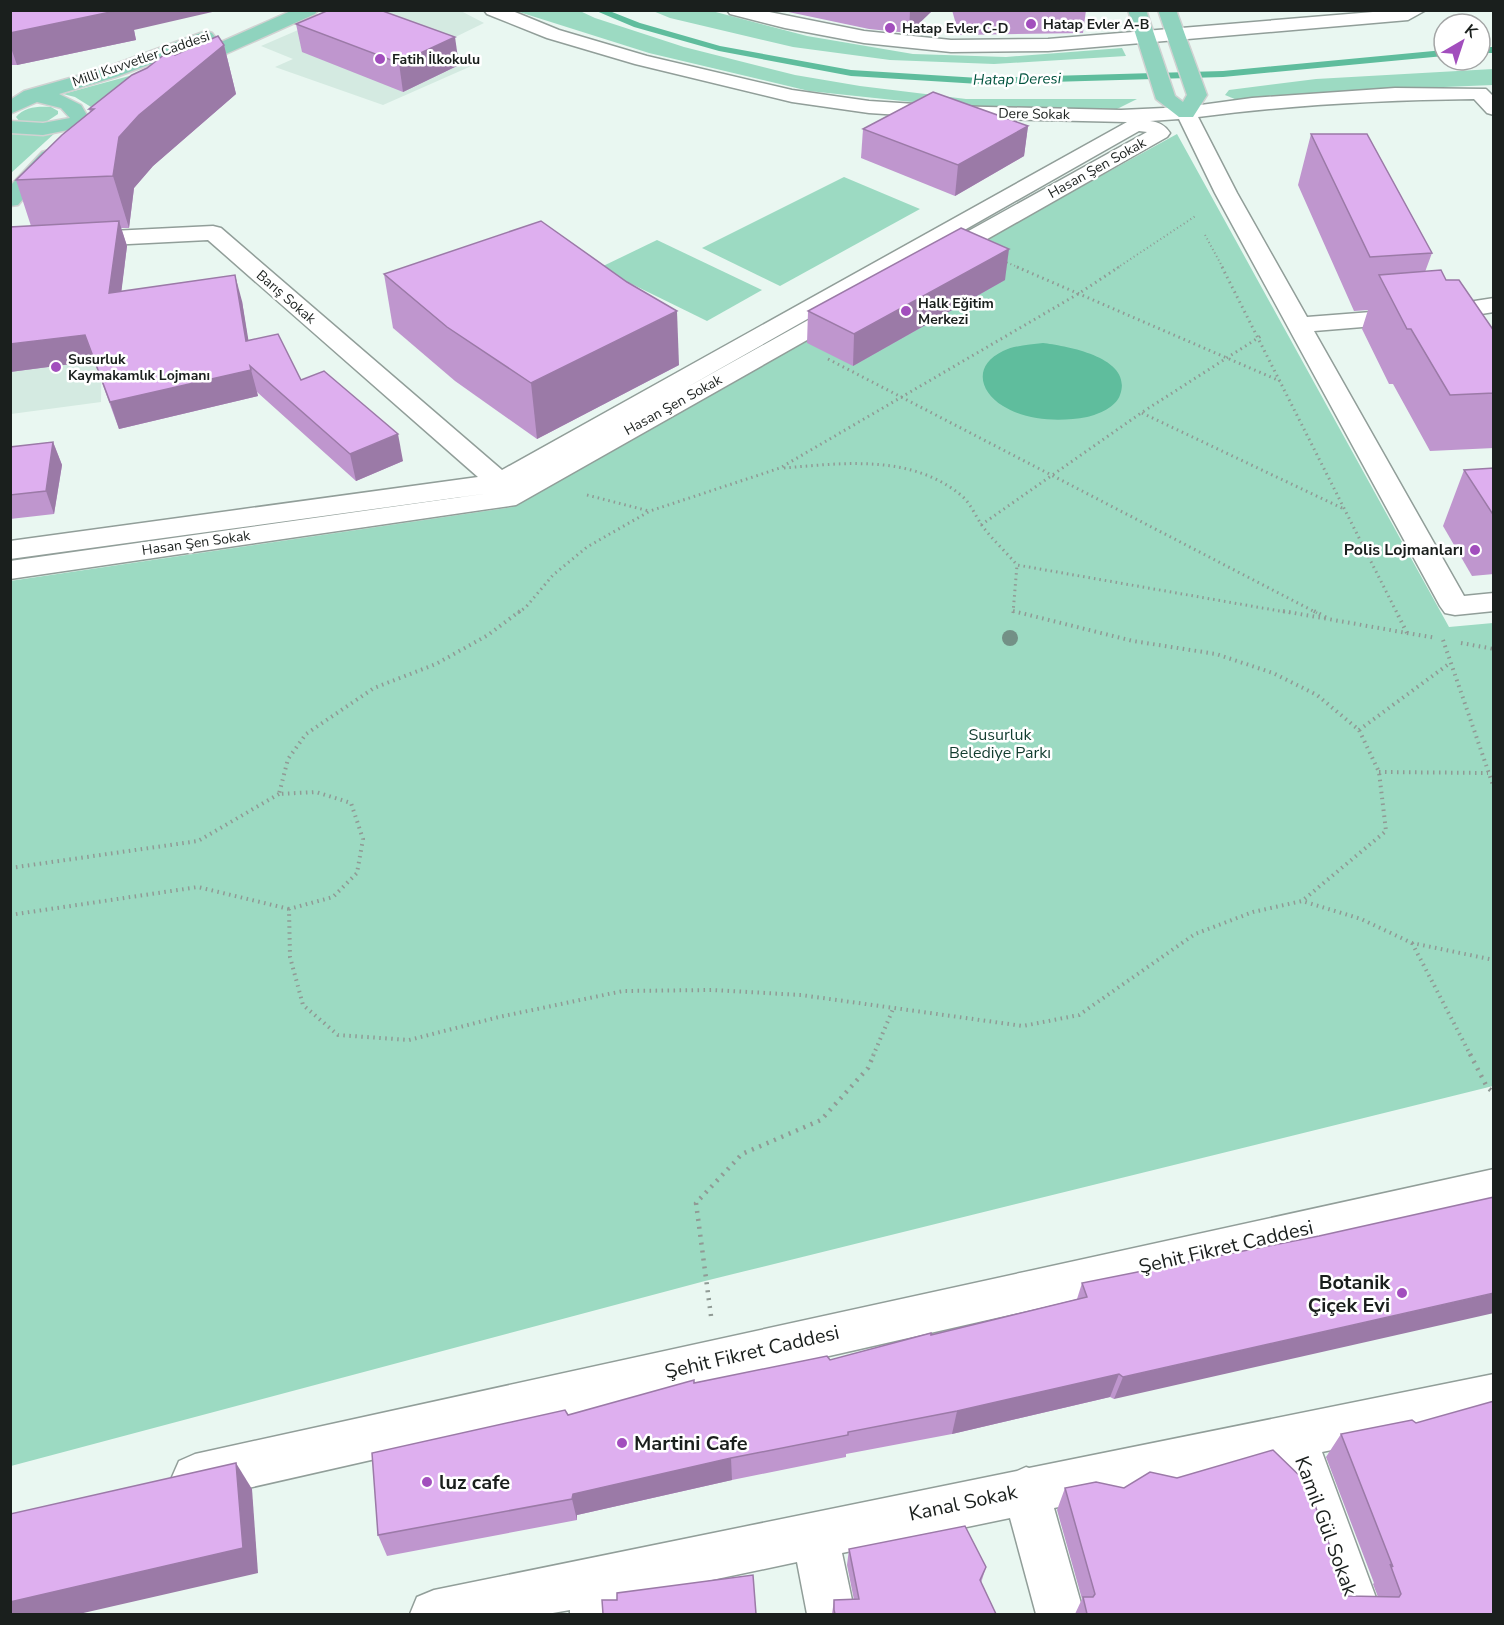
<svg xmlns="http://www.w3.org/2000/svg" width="1504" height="1625" font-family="'Nunito Sans',sans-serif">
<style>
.built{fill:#d4eae1}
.green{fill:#9cdac2}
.water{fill:#5fbd9d}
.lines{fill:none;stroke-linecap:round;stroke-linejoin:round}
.stream{fill:#5fbd9d;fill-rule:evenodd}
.minor-casing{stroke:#919e99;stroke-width:3}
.major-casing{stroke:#d1d2d2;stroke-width:3}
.path-far3{stroke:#909a95;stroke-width:2;stroke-dasharray:1 3;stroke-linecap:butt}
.path-far2{stroke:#909a95;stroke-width:3;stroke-dasharray:1.5 4;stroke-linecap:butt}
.path-far1{stroke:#909a95;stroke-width:4;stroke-dasharray:1.5 4.5;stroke-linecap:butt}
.path{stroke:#909a95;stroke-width:4.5;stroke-dasharray:2 6;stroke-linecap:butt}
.minor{fill:#fff;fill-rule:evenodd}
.major{fill:#8fd3be;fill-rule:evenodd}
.tree{fill:#739086}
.wall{fill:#bf96ce}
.shaded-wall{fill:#9b7aa7}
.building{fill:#deafef;stroke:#9b7aa7;stroke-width:1.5}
.poi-dot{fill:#a24ebd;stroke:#fff;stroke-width:2}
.labels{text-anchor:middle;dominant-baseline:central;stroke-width:5;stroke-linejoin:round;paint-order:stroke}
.far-poi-label{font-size:14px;font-weight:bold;fill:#1a1f1d;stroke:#fff;text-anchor:start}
.far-street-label{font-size:14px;fill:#1a1f1d;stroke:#fff}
.far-water-label{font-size:15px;font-style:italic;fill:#00533e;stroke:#fff}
.poi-label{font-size:16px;font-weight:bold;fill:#1a1f1d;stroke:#fff;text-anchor:end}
.park-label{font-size:16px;fill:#123c2f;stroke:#fff}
.near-street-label{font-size:20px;fill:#1a1f1d;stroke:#fff}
.near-poi-label{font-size:20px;font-weight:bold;fill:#1a1f1d;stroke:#fff;text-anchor:start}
</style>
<rect width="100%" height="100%" fill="#e9f7f1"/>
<g class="built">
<polygon points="342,11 461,11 484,23 437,46 476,64 383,105 275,67 293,59 261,46"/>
<polygon points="102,320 101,402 11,414 10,331"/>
</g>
<g class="green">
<polygon points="516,11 580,11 595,18 684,47 795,75 860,86 966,99 1137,99 1117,109 950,106 809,91 649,53"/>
<polygon points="653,11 712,11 807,36 913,54 1006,57 1122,48 1126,56 994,64 890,60 793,47 670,18"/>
<polygon points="155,69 91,107 75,97 63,94"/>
<polygon points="1493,69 1493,85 1372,90 1237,100 1225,95 1229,90 1316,79"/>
<path d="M51 107 58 111V114L46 122H20L16 117C24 107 38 106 51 107Z"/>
<polygon points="11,132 56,132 11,173"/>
<polygon points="1177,134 1449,627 1493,623 1493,1086 705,1281 11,1466 10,581 513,507 789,347"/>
<polygon points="844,177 920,209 780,286 702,248"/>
<polygon points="657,240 762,290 707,321 599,268"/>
</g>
<path class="water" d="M1043 343C1066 346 1134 357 1120 395 1116 407 1099 414 1087 417 1060 422 1027 421 1003 406 978 390 974 365 1003 351 1015 345 1030 345 1043 343Z"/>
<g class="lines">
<g class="stream">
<polygon points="594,10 607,10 640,23 720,46 851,70 979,78 1223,71 1444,50 1444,56 1223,77 979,84 851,76 719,51 634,27"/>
<rect x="1480" y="47" width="14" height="6"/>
</g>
<defs>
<g id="minor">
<path d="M484 10H510L559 30 647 56 792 90 869 101 946 106 1121 110 1186 107 1252 98 1395 88 1486 89 1494 97V115L1487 113 1474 99C1382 100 1289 105 1198 117L1237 193 1307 317 1436 307 1494 298V312L1436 321 1314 331 1464 596 1494 593V611L1455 615 1445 613 1440 606 1215 193 1179 119 1150 121C1159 122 1165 125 1170 133L1167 137 945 263 937 265 929 263 926 258 929 253 1147 132 1139 131 684 389 837 304 845 302 853 304 857 309 853 314 516 505 10 579V561L490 493 10 559V541L478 477 208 240 10 250V236L213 226 221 228 502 470 1127 122 946 118 869 113 792 102 635 64 547 38 487 14Z"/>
<polygon points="727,10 759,10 864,31 951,40 1048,39 1397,10 1426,10 1408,20 1048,51 951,52 864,43 785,28 730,14"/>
<polygon points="1494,1169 1494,1205 195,1500 179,1493 172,1477 179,1461 195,1454"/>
<polygon points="1494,1374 1494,1417 1322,1452 1382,1614 1334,1614 1280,1461 1054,1508 1084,1614 1036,1614 1010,1518 842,1553 855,1614 807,1614 797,1562 617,1600 618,1614 570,1614 570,1610 547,1614 410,1614 417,1597 434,1590 1017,1471 1026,1467 1029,1468"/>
</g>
<g id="major">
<polygon points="293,10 318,10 315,14 192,69 178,69 176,65 178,61"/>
<polygon points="1128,10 1146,10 1175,96 1183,102 1187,95 1158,10 1176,10 1207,95 1193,117 1179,117 1156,99"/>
<polygon points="206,31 212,33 215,37 212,41 116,77 59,94 81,105 91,122 88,126 43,135 10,133 10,121 43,123 70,118 61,108 37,102 10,114 10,100 24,91 102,69"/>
<polygon points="49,150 56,152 59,156 18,205 10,206 10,186 42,152"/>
</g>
</defs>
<use href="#minor" class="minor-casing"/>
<use href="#major" class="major-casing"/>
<g class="path-far3">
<polyline points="1205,235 1223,268"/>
<polyline points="1003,261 1020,268"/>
<polyline points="1117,268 1197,215"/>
</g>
<g class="path-far2">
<polyline points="1017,267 1280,381"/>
<polyline points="1222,267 1397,613"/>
<polyline points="828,359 1317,613"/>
<polyline points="1142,413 1344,509"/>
<path d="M784 468C844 463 912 454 962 496 971 504 976 517 983 527 993 540 1006 552 1017 565L1291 613"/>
<polyline points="587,495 649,511"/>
<polyline points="981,525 1141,413 1261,336"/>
<polyline points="518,613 526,607 553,575 587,547 650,511 780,468 1078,294 1119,267"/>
<polyline points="1013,613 1017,565"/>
</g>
<g class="path-far1">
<polyline points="520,611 488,635 436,664 374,688 306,734 288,759 279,794 316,792 351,803 363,839 357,873 333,897 289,909 290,957 303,1005 338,1035 409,1040 499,1017 623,991 713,990 801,995 1023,1026 1079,1015 1195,934 1253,912 1302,901 1361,919 1412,943 1494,960"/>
<polyline points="1013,611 1133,641 1216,654 1273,673 1317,695 1359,730 1379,772 1386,831 1302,901"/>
<polyline points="1283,611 1407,633 1396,611"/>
<polyline points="1314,611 1327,618"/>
<polyline points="1407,633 1436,638"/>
<polyline points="1443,640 1494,788"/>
<polyline points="1461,643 1494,649"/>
<polyline points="1359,730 1450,663"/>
<polyline points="1379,772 1488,773"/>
<polyline points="10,868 198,841 279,794"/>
<polyline points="10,915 198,887 289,909"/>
<polyline points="1412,943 1471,1056"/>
<polyline points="873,1056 893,1009"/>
</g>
<g class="path">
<polyline points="1470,1054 1487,1087 1494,1093"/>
<polyline points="711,1316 696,1203 742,1154 821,1120 868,1068 874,1054"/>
</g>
<use href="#minor" class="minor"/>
<use href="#major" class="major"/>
</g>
<circle class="tree" cx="1010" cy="638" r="8"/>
<g class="wall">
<polygon points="10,10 134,30 136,40 17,65 10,65"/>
<polygon points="779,10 933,10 909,33 869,29"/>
<polygon points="952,10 1086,10 1083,33 959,35"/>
<polygon points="296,24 459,65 403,92 302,52"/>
<polygon points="224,45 236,94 153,166 134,188 129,228 121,228 127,246 121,292 242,301 248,341 301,380 403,461 356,481 257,392 258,396 119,429 94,361 10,372 10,227 31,226 16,180 90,112 89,109 175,55"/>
<polygon points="1028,126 1024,156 955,196 861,158 863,129"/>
<polygon points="1311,134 1432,253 1425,272 1446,280 1494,331 1494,448 1430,451 1393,384 1389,384 1362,329 1368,310 1354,311 1298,185"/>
<polygon points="384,274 679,365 537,439 455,381 393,328"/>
<polygon points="1005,280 853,366 807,343 808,311"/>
<polygon points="53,442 62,465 54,514 10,519 10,447"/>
<polygon points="1494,468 1494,574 1472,576 1443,526 1464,470"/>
<polygon points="1319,1236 1114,1399 1110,1397 952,1434 846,1454 846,1457 732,1480 577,1515 577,1520 387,1556 378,1535 568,1415 694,1383 830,1360 1077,1299 1082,1283"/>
<polygon points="1341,1434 1494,1614 1075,1614 1082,1599 1057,1510 1065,1488 1124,1488 1177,1478 1348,1596 1378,1597 1373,1584 1374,1583 1326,1457"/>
<polygon points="849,1549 986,1567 981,1583 996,1614 832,1614 834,1600 854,1600 847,1565"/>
</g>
<g class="shaded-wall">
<polygon points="120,10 221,10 134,30 136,40 17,65 10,45 10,33"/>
<polygon points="910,10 933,10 909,33"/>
<polygon points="455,37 459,65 403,92 399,63"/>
<polygon points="224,45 236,94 153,166 134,188 129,228 113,176 119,137 139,115"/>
<polygon points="1028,126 1024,156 955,196 958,165"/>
<polygon points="119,221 127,246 118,319 109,293"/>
<polygon points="1009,249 1005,280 853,366 854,334"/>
<polygon points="235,275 242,301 253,368 246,341"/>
<polygon points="677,311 679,365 537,439 531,383"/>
<polygon points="85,335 94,361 10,372 10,344"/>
<polygon points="250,366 258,396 119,429 110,402"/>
<polygon points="398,434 403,461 356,481 350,454"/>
<polygon points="53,442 62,465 54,514 46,491"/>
<polygon points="1494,1293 1494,1313 1114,1399 1123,1377"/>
<polygon points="1119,1374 1110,1397 952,1434 957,1411"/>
<polygon points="731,1458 732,1480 577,1515 577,1520 572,1499 573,1494"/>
<polygon points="236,1463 252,1489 258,1573 79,1614 10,1614 10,1602"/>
</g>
<g class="building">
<polygon points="10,10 120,10 10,33"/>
<polygon points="329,10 380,10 455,37 399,63 296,24"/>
<polygon points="218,36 224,45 139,115 119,137 113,176 16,180 62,135 94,109 89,109 132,75 147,68 170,50 175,55"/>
<polygon points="933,92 1028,126 958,165 863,129"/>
<polygon points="1311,134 1367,134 1432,253 1370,257"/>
<polygon points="119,221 109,293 235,275 246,341 278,334 301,380 324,371 398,434 350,454 250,366 251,370 110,402 85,335 10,344 10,227"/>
<polygon points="541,221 627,282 677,311 531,383 447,327 384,274"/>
<polygon points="961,228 1009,249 854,334 808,311"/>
<polygon points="1441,270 1446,280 1459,280 1494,331 1494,393 1450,395 1411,329 1407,329 1379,275"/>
<polygon points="53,442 46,491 10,495 10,447"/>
<polygon points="1494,468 1494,516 1464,470"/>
<polygon points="1494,1197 1494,1293 1123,1377 1119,1374 957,1411 848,1432 848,1435 731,1458 573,1494 572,1499 378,1535 372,1453 565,1410 568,1415 694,1380 694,1383 827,1356 830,1360 931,1333 931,1335 1087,1297 1082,1283 1319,1236"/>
<polygon points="1494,1401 1494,1614 1087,1614 1083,1597 1093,1597 1095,1594 1065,1488 1096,1482 1124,1488 1150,1472 1177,1478 1273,1450 1307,1483 1348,1596 1399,1597 1401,1594 1390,1564 1393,1567 1341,1434 1412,1420 1416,1423"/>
<polygon points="236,1463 243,1548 10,1602 10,1514"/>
<polygon points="965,1526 986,1567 980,1580 996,1614 835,1614 834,1610 834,1600 859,1599 849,1549"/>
<polygon points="753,1575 756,1614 603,1614 602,1600 617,1600 617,1593"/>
</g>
<g class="poi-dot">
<circle cx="1031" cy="24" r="6"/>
<circle cx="890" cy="28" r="6"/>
<circle cx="380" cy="59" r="6"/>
<circle cx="906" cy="311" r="6"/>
<circle cx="56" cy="367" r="6"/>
<circle cx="1475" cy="550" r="6"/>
<circle cx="1402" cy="1293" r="6"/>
<circle cx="622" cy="1443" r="6"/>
<circle cx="427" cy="1482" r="6"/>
</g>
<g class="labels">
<g class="far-poi-label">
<text x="1043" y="24">Hatap Evler A-B</text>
<text x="902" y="28">Hatap Evler C-D</text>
<text x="392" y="59">Fatih İlkokulu</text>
<text x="918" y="303">Halk Eğitim<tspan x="918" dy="16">Merkezi</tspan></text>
<text x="68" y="359">Susurluk<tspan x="68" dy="16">Kaymakamlık Lojmanı</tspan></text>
</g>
<g class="far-street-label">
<text transform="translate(141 59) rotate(-19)">Milli Kuvvetler Caddesi</text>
<text transform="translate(1034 114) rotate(1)">Dere Sokak</text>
<text transform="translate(1097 168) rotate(-29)">Hasan Şen Sokak</text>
<text transform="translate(286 297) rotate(41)">Barış Sokak</text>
<text transform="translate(673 405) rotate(-29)">Hasan Şen Sokak</text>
<text transform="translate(196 543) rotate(-8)">Hasan Şen Sokak</text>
</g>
<g class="far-water-label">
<text transform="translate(1017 79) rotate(-1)">Hatap Deresi</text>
</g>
<g class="poi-label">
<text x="1463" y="550">Polis Lojmanları</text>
</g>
<g class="park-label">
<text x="1000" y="735">Susurluk<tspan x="1000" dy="18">Belediye Parkı</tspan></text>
</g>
<g class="near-street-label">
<text transform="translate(1226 1247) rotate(-13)">Şehit Fikret Caddesi</text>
<text transform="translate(752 1352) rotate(-13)">Şehit Fikret Caddesi</text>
<text transform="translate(963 1503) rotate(-12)">Kanal Sokak</text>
<text transform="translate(1326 1526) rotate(70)">Kamil Gül Sokak</text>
</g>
<g class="near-poi-label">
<text x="1390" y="1282" text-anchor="end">Botanik<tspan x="1390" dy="23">Çiçek Evi</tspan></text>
<text x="634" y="1443">Martini Cafe</text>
<text x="439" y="1482">luz cafe</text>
</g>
</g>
<rect width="1504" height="1625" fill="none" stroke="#1a1f1d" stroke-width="24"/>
<g transform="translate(1462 42) rotate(39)"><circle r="28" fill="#ffffff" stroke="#a3a5a5" stroke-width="1.5"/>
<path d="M0-4.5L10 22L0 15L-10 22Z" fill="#a24ebd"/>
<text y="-9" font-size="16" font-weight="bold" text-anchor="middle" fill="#1a1f1d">K</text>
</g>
</svg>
